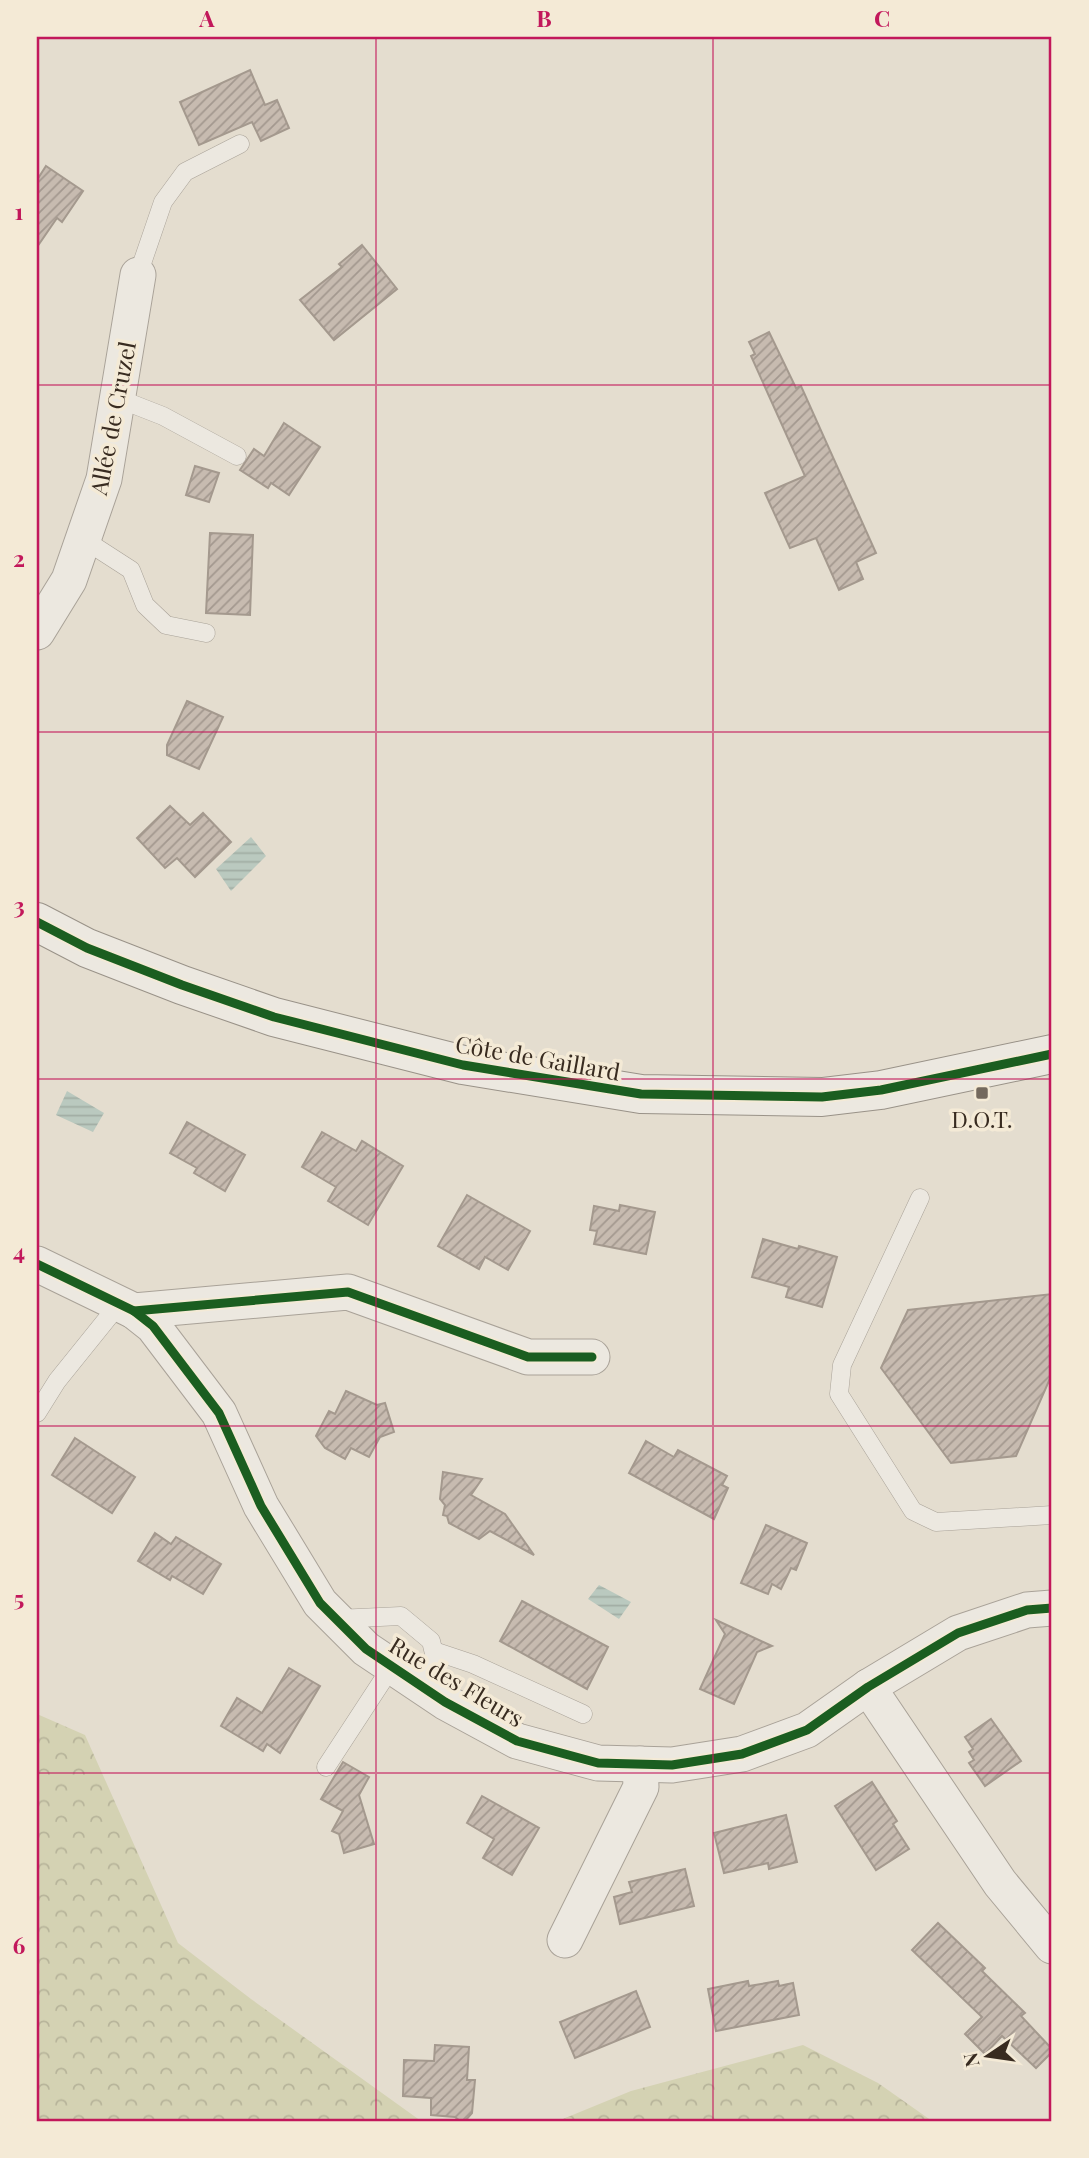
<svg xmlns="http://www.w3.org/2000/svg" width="1089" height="2158" font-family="'Playfair Display',serif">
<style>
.forest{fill:url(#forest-crowns)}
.water{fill:url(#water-rules)}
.building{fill:url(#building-hatch);stroke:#a4998e;stroke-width:2}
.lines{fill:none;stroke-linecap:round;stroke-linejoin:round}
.lane-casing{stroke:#a9a298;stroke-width:19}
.street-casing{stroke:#a9a298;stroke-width:37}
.secondary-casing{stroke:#999288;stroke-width:40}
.lane{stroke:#ece8e0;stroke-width:18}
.street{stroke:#ece8e0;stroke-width:35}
.secondary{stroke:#ece8e0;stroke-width:38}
.cycleway-casing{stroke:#f4ead6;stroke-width:13}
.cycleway{stroke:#1b5e20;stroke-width:9}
.grid{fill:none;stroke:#c2185b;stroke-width:2;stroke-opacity:0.55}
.poi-dot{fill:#74695d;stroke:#f4ead6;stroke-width:2.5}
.labels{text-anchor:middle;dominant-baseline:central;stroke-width:7;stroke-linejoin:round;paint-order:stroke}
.street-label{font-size:23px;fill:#382b20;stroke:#f4ead6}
.poi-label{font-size:23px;fill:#382b20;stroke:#f4ead6}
.neatline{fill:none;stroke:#c2185b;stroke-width:2.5}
.grid-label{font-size:23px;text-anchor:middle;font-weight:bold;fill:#c2185b}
</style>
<defs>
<pattern id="forest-crowns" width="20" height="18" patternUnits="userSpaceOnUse" patternTransform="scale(1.75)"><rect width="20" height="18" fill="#d4d2b3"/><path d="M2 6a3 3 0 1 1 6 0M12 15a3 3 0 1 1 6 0" fill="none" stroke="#b7b49a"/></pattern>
<pattern id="water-rules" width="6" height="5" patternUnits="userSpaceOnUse" patternTransform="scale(1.75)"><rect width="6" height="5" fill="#bac9bf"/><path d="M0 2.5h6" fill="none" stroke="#a1ada4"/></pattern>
<pattern id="building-hatch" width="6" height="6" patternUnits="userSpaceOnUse" patternTransform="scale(1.75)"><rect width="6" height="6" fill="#c7bbb0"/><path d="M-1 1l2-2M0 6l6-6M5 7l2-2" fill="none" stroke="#a3988f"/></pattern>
</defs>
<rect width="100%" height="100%" fill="#e4ddcf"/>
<g class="forest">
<polygon points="37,1714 85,1735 178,1943 251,1999 421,2121 37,2121"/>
<polygon points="803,2045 878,2083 932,2121 558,2121 631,2091"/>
</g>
<g class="water">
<polygon points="251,837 266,856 231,891 216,869"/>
<polygon points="67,1091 104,1113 93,1132 56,1115"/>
<polygon points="599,1585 631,1602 619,1619 588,1599"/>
</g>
<g class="building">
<polygon points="250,70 265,105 277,100 289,128 261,141 252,122 199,145 180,102"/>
<polygon points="46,166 83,191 62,222 57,218 37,247 37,180"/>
<polygon points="362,245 397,289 334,340 300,300 342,267 339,264"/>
<polygon points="769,332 796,388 801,386 876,553 856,562 863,579 839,590 816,538 790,548 765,493 805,476 751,356 755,354 749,342"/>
<polygon points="284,423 320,447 289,495 271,483 268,488 240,470 254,449 264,456"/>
<polygon points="195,466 219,473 209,502 186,495"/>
<polygon points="210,533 253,535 250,615 206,613"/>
<polygon points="187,701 223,717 199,769 167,755 167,745"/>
<polygon points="170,806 190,825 203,813 231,842 195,877 177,858 165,868 137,838"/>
<polygon points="187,1122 245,1155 225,1191 194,1173 197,1168 170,1153"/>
<polygon points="322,1132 356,1151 362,1141 403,1166 368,1225 328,1201 336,1187 302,1167"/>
<polygon points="467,1195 530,1231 508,1270 485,1257 479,1269 438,1246"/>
<polygon points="620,1205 655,1212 646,1254 594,1244 597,1231 590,1230 594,1206 619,1211"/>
<polygon points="763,1239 798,1249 799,1246 837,1257 822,1307 786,1297 789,1287 752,1277"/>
<polygon points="1052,1294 1052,1374 1016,1456 951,1463 881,1368 908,1310"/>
<polygon points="346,1391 377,1405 385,1403 394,1432 380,1437 369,1457 351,1448 345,1459 325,1448 316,1436 329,1411 335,1414"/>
<polygon points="75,1438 135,1477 112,1513 52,1475"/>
<polygon points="646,1441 674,1457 678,1450 727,1476 722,1485 728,1488 714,1519 629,1473"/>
<polygon points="443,1472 482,1479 471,1495 505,1514 534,1555 490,1531 479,1539 449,1523 447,1516 443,1515 445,1505 440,1499"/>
<polygon points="766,1525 807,1543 796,1570 791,1568 781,1589 772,1584 768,1594 741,1583"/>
<polygon points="155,1533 171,1544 176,1537 221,1564 203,1594 172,1576 170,1580 138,1561"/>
<polygon points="522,1601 608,1647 587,1689 500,1641"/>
<polygon points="716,1620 772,1646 757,1652 734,1704 700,1689 725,1634"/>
<polygon points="289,1668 320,1686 280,1753 267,1744 263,1751 221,1726 237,1698 262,1713"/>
<polygon points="991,1719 1021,1761 985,1786 969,1763 974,1760 969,1752 973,1749 965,1737"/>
<polygon points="343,1762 369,1777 359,1795 374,1844 344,1853 339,1834 332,1831 343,1811 321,1799"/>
<polygon points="872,1782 897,1821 893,1824 909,1849 876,1870 835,1806"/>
<polygon points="482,1796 539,1828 512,1875 483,1858 494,1839 467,1823"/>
<polygon points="786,1815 797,1862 769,1869 768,1863 724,1873 714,1833"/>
<polygon points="685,1869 694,1906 620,1924 614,1897 632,1892 629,1882"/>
<polygon points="938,1923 985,1968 982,1971 1025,2013 1021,2016 1052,2049 1052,2052 1036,2068 1002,2036 985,2054 965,2034 982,2017 912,1950"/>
<polygon points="748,1981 749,1986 778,1981 779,1986 793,1983 799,2015 716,2031 708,1989"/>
<polygon points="636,1991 650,2027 575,2058 560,2022"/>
<polygon points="435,2045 469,2047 467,2080 475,2080 472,2113 465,2121 460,2121 455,2117 431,2115 431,2098 403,2096 404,2060 434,2061"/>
</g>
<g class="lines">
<defs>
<g id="lane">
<polyline points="138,275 163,202 185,172 240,144"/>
<polyline points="117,398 163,416 237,456"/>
<polyline points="83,539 131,570 145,605 166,625 206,633"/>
<polyline points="920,1198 842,1365 839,1394 913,1511 936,1522 1052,1515"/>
<polyline points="37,1413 57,1381 119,1304"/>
<polyline points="337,1619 401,1616 431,1641 436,1662 425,1689"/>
<polyline points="434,1651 473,1664 583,1714"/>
<polyline points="326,1767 392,1666"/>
</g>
<g id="street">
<polyline points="37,632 69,580 104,479 138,275"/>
<polyline points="37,1264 134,1311 153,1326 219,1413 261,1506 320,1603 366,1649 445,1702 517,1741 598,1763 672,1765 742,1754 807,1730 868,1687 958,1633 1027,1610 1052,1608"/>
<polyline points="134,1311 348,1292 528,1357 592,1357"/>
<polyline points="868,1687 1000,1883 1052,1946"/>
<polyline points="565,1940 641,1787 640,1764"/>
</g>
<polyline id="secondary" points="37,922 87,948 182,985 274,1017 463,1065 641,1094 822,1097 881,1090 1052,1054"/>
</defs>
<use href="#lane" class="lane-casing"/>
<use href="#street" class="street-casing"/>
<use href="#secondary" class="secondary-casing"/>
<use href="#lane" class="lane"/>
<use href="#street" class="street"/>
<use href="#secondary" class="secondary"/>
<defs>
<g id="cycleway">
<polyline points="37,922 87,948 182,985 274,1017 463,1065 641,1094 822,1097 881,1090 1052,1054"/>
<polyline points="37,1264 134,1311 153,1326 219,1413 261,1506 320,1603 366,1649 445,1702 517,1741 598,1763 672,1765 742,1754 807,1730 868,1687 958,1633 1027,1610 1052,1608"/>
<polyline points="134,1311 348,1292 528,1357 592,1357"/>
</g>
</defs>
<use href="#cycleway" class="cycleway-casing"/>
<use href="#cycleway" class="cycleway"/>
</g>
<path class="grid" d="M376 37V2121M713 37V2121M37 385H1052M37 732H1052M37 1079H1052M37 1426H1052M37 1773H1052"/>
<rect class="poi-dot" x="975" y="1086" width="14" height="14" rx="3.5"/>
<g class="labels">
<g class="street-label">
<text transform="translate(112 418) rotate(-79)">Allée de Cruzel</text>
<text transform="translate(538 1057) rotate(10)">Côte de Gaillard</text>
<text transform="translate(457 1681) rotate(31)">Rue des Fleurs</text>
</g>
<g class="poi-label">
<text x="982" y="1118">D.O.T.</text>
</g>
</g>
<rect width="1089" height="2158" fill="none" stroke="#f4ead6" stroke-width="77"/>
<g transform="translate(988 2056) rotate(257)" stroke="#f4ead6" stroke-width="5" paint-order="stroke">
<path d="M0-5L12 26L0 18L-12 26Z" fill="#382b20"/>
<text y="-10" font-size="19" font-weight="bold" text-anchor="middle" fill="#382b20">N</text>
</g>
<rect x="38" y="38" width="1012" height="2082" class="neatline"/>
<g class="grid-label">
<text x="207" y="27">A</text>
<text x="544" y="27">B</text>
<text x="882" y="27">C</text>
<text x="19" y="220">1</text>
<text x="19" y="567">2</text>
<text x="19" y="914">3</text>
<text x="19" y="1260">4</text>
<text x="19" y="1607">5</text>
<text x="19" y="1954">6</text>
</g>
</svg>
